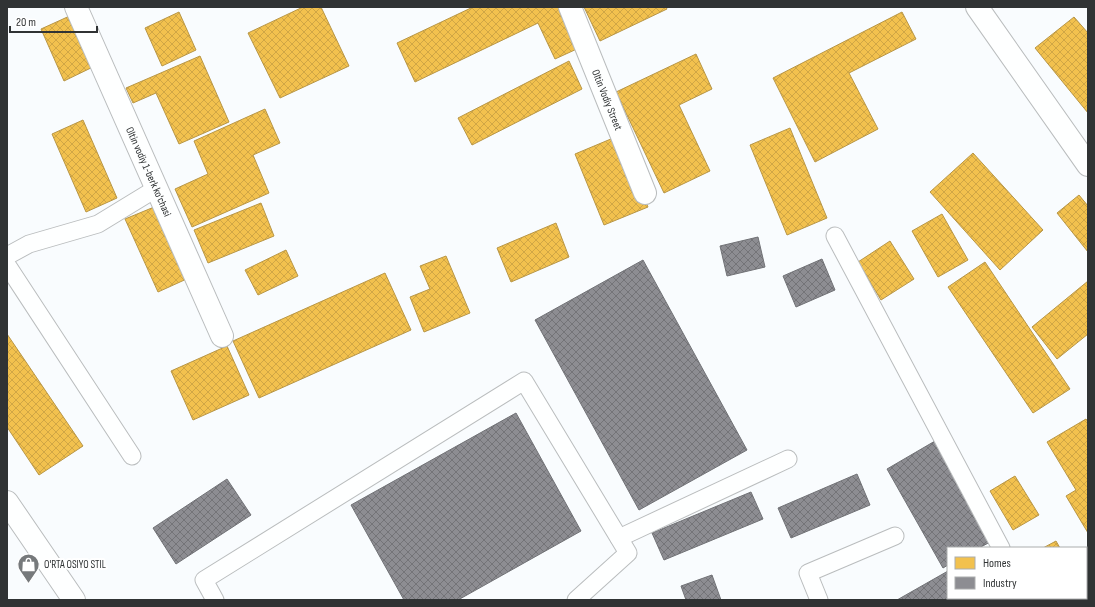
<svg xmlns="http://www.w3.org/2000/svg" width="1095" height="607" font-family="'Sofia Sans Condensed',sans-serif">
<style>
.homes{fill:url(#homes-cross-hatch);stroke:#b89646}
.industry{fill:url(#industry-cross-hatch);stroke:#717276}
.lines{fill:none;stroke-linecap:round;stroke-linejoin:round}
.lane-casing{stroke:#babdbe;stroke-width:19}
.street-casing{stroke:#babdbe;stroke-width:24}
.lane{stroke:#feffff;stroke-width:17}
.street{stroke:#feffff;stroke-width:22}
.labels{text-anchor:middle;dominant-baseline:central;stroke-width:4;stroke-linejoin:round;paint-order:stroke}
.street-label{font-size:11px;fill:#303334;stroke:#fff}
.poi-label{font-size:11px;fill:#303334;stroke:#fff;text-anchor:start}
</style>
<defs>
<pattern id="homes-cross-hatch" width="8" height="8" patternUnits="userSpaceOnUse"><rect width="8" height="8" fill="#f2c14e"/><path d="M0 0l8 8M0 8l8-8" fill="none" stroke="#d0a645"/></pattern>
<pattern id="industry-cross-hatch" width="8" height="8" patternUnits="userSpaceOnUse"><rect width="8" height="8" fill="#8d8d92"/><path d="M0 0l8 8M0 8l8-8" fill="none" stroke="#747478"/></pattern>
</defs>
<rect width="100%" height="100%" fill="#f9fcfe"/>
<g class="homes">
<polygon points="303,7 321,7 349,66 280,98 248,33"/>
<polygon points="473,7 559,7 579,48 555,59 538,23 415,82 397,43"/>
<polygon points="584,7 666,7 667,9 600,41"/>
<polygon points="179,12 196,50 162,66 145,28"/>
<polygon points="902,12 916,39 849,73 878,129 815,162 773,78"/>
<polygon points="74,14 97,65 64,81 41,29"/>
<polygon points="1074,17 1088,33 1088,113 1035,48"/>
<polygon points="696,54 712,89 679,105 710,171 664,193 616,92"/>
<polygon points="200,56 229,122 179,144 156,93 133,103 126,88"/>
<polygon points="569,61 582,89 472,145 458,118"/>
<polygon points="265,109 280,143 253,155 269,193 192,227 175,189 208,174 194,141"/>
<polygon points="83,120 117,198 86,212 52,134"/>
<polygon points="790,128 827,218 787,235 750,145"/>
<polygon points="618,136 648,207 604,225 575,154"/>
<polygon points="973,153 1043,230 1000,270 930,192"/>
<polygon points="1079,195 1088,206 1088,252 1057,213"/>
<polygon points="261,203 274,236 208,263 194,230"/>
<polygon points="159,205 191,277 158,292 125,219"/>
<polygon points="942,214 968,260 938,277 912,231"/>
<polygon points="556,223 569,257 511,282 497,248"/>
<polygon points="890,241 914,279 881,300 858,262"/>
<polygon points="286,250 298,276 258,295 245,270"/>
<polygon points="446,256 470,313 424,332 410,297 430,289 420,266"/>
<polygon points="985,262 1070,389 1033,413 948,287"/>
<polygon points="385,273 411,330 259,398 233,341"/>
<polygon points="1088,281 1088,334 1057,359 1032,327"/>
<polygon points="7,334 83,446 39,475 7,427"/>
<polygon points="227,346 249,395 193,420 171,371"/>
<polygon points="1086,419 1088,422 1088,533 1066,496 1076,490 1047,442"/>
<polygon points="1015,476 1039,515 1013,530 990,491"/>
<polygon points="1056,541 1060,548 1043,548"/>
<polygon points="1088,577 1088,600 1059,600 1058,598 1086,598 1086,578"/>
</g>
<g class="industry">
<polygon points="758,237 765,267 727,276 720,246"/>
<polygon points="822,259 835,290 796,307 783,276"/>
<polygon points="643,260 747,450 639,510 535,320"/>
<polygon points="516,413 581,531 458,600 404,600 351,505"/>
<polygon points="935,441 992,541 979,548 948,548 948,565 943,568 887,469"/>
<polygon points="857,474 870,505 791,538 778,508"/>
<polygon points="227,479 251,515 176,564 153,528"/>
<polygon points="751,492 763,519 664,560 652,533"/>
<polygon points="948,571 948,598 1004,598 1000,600 897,600"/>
<polygon points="712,575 721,600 686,600 681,586"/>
</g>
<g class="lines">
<defs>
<g id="lane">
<polyline points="835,236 1001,548"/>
<polyline points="7,256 29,244 98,224 157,188"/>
<polyline points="7,265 132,456"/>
<polyline points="619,538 788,459"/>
<polyline points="1028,598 1029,600"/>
<polyline points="215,600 204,580 524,381 628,553 576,600"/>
<polyline points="819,600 808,573 895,536"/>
</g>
<g id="street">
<path id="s1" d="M76 7 222 336"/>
<path id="s2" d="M570 7 645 193"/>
<polyline points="977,7 1088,165"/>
<polyline points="7,502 74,600"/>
</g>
</defs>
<use href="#lane" class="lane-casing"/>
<use href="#street" class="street-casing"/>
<use href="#lane" class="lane"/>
<use href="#street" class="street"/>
</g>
<defs>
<symbol id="shop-pin" viewBox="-11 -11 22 30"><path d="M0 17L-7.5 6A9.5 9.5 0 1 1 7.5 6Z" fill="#76797b" stroke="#fff"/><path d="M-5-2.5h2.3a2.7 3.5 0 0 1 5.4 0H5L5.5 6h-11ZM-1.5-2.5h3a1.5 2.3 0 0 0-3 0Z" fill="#fff"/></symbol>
</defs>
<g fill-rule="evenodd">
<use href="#shop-pin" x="16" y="552" width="25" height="34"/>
</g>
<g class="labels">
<g class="street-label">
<text stroke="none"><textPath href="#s2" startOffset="100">Oltin Vodiy Street</textPath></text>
<text stroke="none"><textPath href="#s1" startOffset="180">Oltin vodiy 1-berk ko'chasi</textPath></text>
</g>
<g class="poi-label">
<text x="44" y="564">O'RTA OSIYO STIL</text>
</g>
</g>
<rect width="1095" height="607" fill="none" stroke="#303334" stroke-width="16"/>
<rect x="947" y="547" width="140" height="52" fill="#ffffff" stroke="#acadae"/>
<rect x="955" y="557" width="20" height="12" fill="#f2c14e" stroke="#acadae"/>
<text x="983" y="567" font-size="12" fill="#303334">Homes</text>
<rect x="955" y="577" width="20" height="12" fill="#8d8d92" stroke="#acadae"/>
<text x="983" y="587" font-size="12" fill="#303334">Industry</text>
<path d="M10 26v6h87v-6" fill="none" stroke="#303334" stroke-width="2"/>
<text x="16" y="26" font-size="12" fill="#303334" stroke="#ffffff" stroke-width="3" paint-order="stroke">20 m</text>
</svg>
